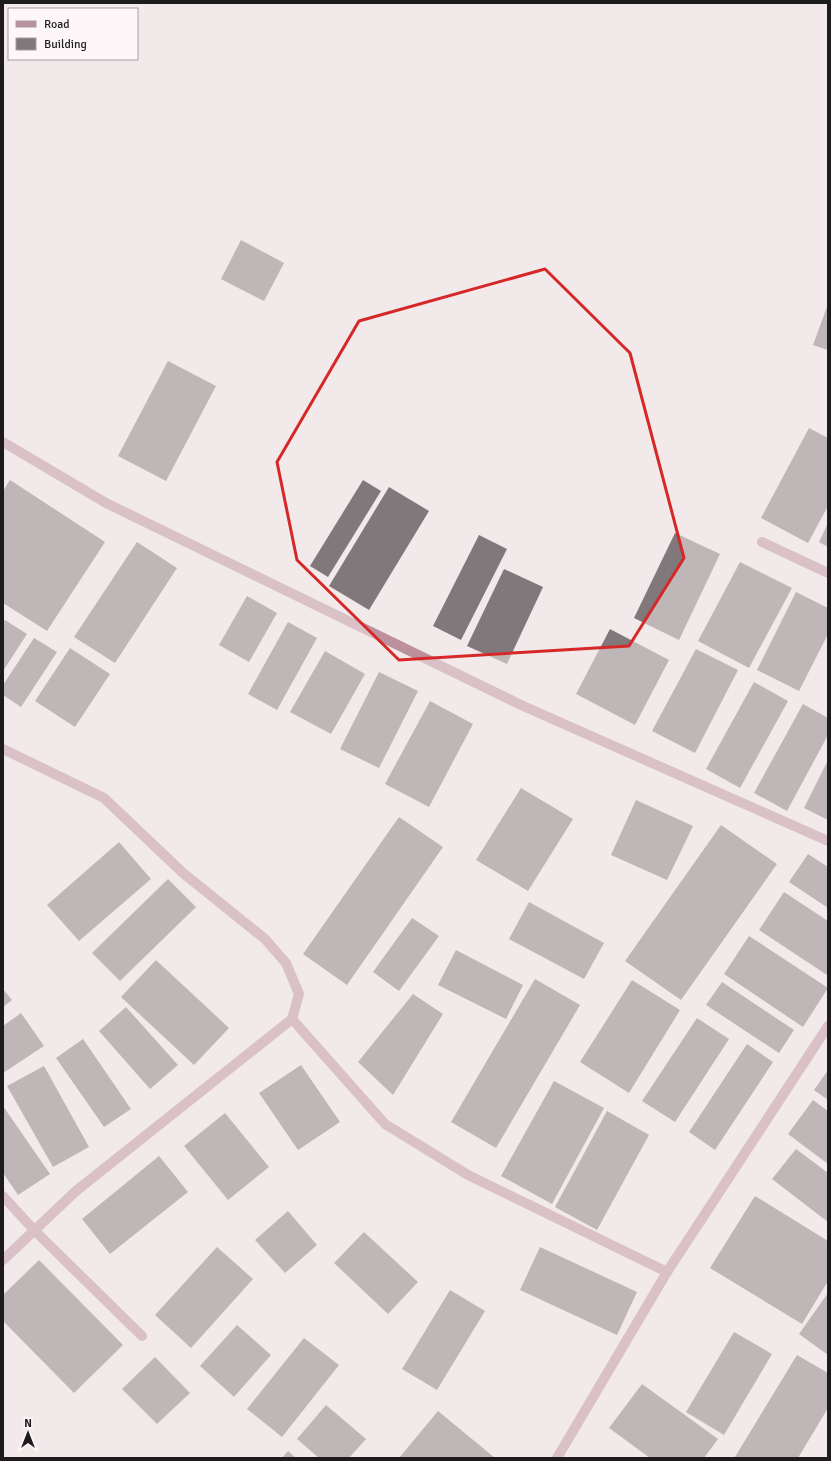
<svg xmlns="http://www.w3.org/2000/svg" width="831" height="1461" font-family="Signika,sans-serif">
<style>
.building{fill:#80787a}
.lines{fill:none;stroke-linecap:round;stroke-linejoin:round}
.minor{stroke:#bc909c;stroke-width:10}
.marked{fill:none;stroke:#d62828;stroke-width:3;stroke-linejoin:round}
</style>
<rect width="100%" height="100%" fill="#f2e9eb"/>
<g class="building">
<polygon points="241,240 284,263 264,301 221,279"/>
<polygon points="828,304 828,350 813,345"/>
<polygon points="168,361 216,386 166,481 118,456"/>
<polygon points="809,428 828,438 828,506 808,543 761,518"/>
<polygon points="10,480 105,542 47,631 3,603 3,491"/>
<polygon points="363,480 381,491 328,577 310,566"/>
<polygon points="389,487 429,511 369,610 329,586"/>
<polygon points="828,523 828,547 819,542"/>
<polygon points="675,533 720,554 679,640 634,618"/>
<polygon points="479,535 507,549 461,640 433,626"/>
<polygon points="137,542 177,568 115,663 74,637"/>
<polygon points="740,562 792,588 749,668 698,641"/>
<polygon points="504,569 543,587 507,664 467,646"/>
<polygon points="796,592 828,608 828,634 799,691 757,670"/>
<polygon points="247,596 277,613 249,662 219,645"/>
<polygon points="5,620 27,634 3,671 3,623"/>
<polygon points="288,622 317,638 277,710 248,694"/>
<polygon points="610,629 669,660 635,725 576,694"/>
<polygon points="34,638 57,652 21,707 3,695 3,685"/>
<polygon points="70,648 110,674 75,727 35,701"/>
<polygon points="696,649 738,670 695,753 652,731"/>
<polygon points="325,651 365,674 331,734 290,712"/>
<polygon points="379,672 418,691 379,768 340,749"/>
<polygon points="754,682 788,701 740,788 706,769"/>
<polygon points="430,701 473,724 429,807 385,784"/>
<polygon points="803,704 828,718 828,735 787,811 754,793"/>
<polygon points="828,760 828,820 804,808"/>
<polygon points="521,788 573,819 528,891 476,860"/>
<polygon points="636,800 693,826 667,880 611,855"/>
<polygon points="399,817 443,847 347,985 303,954"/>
<polygon points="721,825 777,864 681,1000 625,961"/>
<polygon points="119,842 151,879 79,941 47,905"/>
<polygon points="808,854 828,867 828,908 789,882"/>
<polygon points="168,879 196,907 120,981 92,953"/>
<polygon points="784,892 828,921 827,975 759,930"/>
<polygon points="529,902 604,943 584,979 509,939"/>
<polygon points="412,918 439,936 399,991 373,972"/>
<polygon points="749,936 828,988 803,1027 724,974"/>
<polygon points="456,950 523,985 506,1019 438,985"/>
<polygon points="156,960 229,1028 194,1065 121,997"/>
<polygon points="535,979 580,1005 496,1148 451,1122"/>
<polygon points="632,980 680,1010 629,1093 580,1062"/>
<polygon points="722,982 794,1030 779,1053 706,1005"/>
<polygon points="3,989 12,1000 3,1007"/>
<polygon points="413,994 443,1014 393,1095 358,1062"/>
<polygon points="126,1007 178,1065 150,1089 99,1031"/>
<polygon points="21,1013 44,1046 3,1073 3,1026"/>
<polygon points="697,1018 729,1039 675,1122 642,1101"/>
<polygon points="83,1039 131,1109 104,1127 56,1058"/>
<polygon points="747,1044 773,1062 715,1150 689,1132"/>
<polygon points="301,1065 340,1122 298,1150 259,1093"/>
<polygon points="44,1066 89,1147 53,1167 7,1086"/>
<polygon points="828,1070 828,1100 814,1090"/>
<polygon points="554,1081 604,1108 552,1204 501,1176"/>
<polygon points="813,1100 828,1111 828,1164 788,1134"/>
<polygon points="3,1106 50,1174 18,1195 3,1173"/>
<polygon points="607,1111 649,1135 597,1230 555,1207"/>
<polygon points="225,1113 269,1167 228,1200 184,1146"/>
<polygon points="796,1149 828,1173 828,1222 772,1179"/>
<polygon points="159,1156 188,1192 110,1254 82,1219"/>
<polygon points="755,1196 828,1241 828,1281 802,1324 710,1268"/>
<polygon points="288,1211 317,1245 285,1273 255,1240"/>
<polygon points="364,1232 418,1282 388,1314 334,1263"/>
<polygon points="217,1247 253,1279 191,1348 155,1315"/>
<polygon points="540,1247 637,1292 617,1335 520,1290"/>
<polygon points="39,1260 123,1345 74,1393 3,1321 3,1295"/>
<polygon points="450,1290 485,1311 437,1390 402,1369"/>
<polygon points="828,1293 828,1355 799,1334"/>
<polygon points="237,1325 271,1355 234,1397 200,1366"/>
<polygon points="734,1332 772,1354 724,1435 686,1412"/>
<polygon points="304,1338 339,1365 282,1437 247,1409"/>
<polygon points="797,1355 828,1373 828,1408 798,1458 735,1457"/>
<polygon points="155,1357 190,1393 157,1424 122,1389"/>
<polygon points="642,1384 718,1439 704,1458 650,1458 609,1428"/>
<polygon points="326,1405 366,1439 349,1458 319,1458 297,1439"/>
<polygon points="438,1411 495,1458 399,1458"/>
<polygon points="288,1451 296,1458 282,1458"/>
</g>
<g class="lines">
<g class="minor">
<polyline points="3,442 106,503 521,705 828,841"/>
<polyline points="762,542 828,573"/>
<polyline points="3,749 104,798 183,873 265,939 286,963 299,994 292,1019 385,1124 468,1175 667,1272"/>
<polyline points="3,1196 34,1230 142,1336"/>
<polyline points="3,1260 76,1191 292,1019"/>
<polyline points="557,1458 667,1272 828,1026"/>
</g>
</g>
<path d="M0 0H831V1461H0ZM545 269 630 353 684 558 629 646 399 660 297 560 277 462 359 321Z" fill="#f2e9eb" fill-opacity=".55" fill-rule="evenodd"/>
<path class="marked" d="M545 269 630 353 684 558 629 646 399 660 297 560 277 462 359 321Z"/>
<rect width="831" height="1461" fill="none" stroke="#1e1b1c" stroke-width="8"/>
<rect x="8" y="8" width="130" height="52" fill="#fef7f9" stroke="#a49fa1"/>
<rect x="16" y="21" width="20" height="6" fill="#bc909c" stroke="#a49fa1"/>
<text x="44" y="28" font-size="12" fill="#1e1b1c">Road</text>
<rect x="16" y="38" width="20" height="12" fill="#80787a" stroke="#a49fa1"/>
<text x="44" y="48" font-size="12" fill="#1e1b1c">Building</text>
<g transform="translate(28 1433)" stroke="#fef7f9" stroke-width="3" paint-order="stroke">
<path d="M0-3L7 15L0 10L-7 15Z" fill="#1e1b1c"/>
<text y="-6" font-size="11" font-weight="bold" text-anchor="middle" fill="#1e1b1c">N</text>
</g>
</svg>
